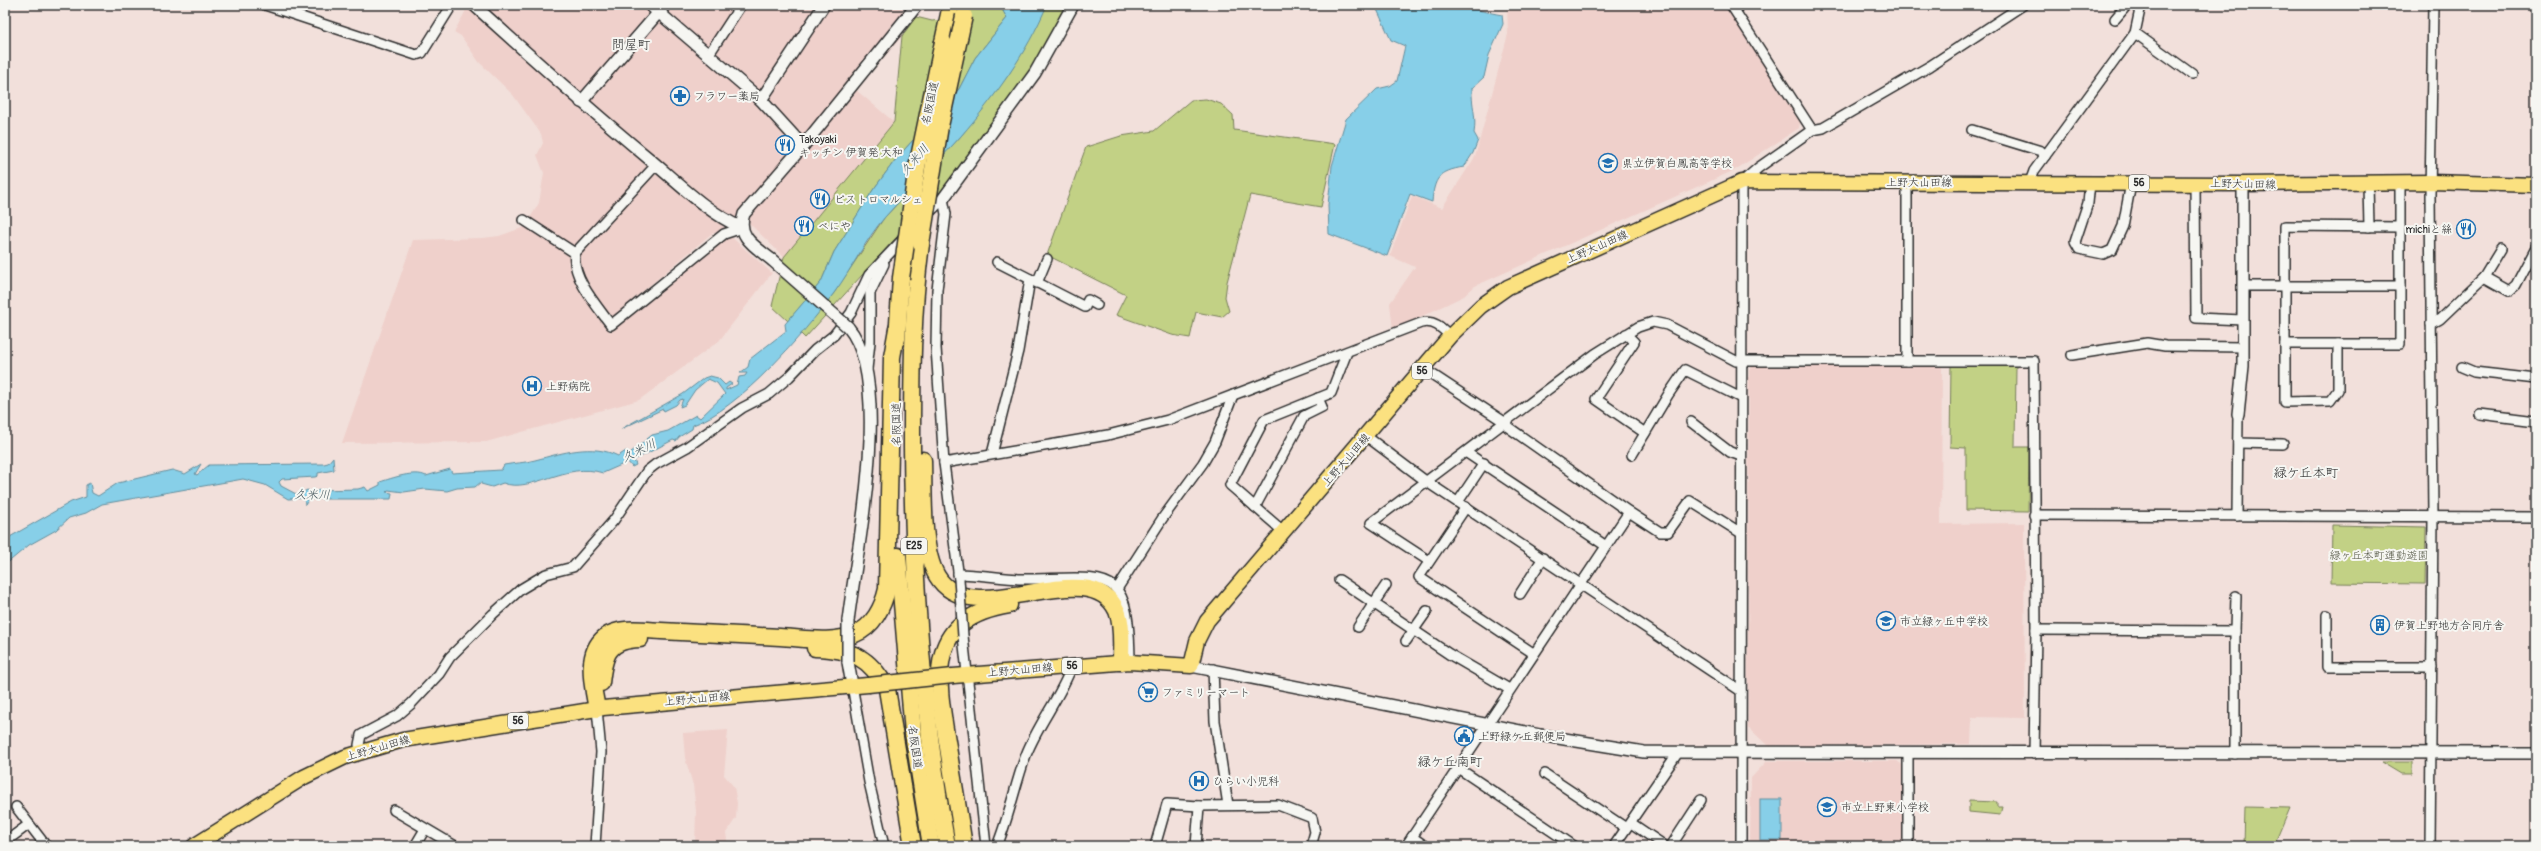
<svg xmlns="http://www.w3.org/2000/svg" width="2541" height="851" font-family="Pangolin,'Klee One',sans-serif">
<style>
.built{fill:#efd0cb}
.green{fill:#c2d185;stroke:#767e58}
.water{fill:#87cfe8;stroke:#628d9c}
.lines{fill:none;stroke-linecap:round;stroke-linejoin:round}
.minor-casing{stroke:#2b2b2b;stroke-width:12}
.tertiary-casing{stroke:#2b2b2b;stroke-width:14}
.primary-casing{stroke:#2b2b2b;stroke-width:17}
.motorway-casing{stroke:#2b2b2b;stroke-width:19}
.minor{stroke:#f6f6f2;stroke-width:9}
.tertiary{stroke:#f6f6f2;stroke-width:11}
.primary{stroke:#fbe180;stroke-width:14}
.motorway{stroke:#fbe180;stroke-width:16}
.minor-bridge-casing{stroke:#2b2b2b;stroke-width:12;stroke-linecap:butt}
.tertiary-bridge-casing{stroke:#2b2b2b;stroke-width:14;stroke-linecap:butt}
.primary-bridge-casing{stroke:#2b2b2b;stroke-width:17;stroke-linecap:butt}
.motorway-bridge-casing{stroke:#2b2b2b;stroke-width:19;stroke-linecap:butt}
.minor-bridge{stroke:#f6f6f2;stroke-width:9}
.tertiary-bridge{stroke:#f6f6f2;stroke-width:11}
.primary-bridge{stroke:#fbe180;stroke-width:14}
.motorway-bridge{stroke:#fbe180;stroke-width:16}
.labels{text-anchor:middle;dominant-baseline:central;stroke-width:4;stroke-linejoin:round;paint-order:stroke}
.shield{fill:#f6f6f2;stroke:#686867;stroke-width:1}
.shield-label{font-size:10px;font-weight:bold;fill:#2b2b2b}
.poi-label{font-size:11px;fill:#2b2b2b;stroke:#f6f6f2;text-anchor:start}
.street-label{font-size:11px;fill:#2b2b2b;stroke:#f6f6f2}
.park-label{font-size:11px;fill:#515442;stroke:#f6f6f2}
.water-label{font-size:12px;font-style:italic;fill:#42545a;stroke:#f6f6f2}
.quarter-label{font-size:13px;fill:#2b2b2b;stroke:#f6f6f2}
</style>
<rect width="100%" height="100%" fill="#f2e0db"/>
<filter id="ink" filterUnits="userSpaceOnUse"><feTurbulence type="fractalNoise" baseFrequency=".025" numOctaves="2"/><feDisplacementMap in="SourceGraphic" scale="8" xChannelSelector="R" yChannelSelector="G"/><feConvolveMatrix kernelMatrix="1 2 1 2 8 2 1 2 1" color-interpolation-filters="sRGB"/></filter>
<g filter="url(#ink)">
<g class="built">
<polygon points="469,5 903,5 902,36 856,90 894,122 784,257 749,223 711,234 611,318 607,316 580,270 570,246 530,218 539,203 544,173 537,155 543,143 541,134 513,95 479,62 461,36 454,32"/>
<polygon points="1507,5 1725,5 1800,122 1799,128 1735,170 1475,286 1464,296 1393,330 1390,303 1415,267 1390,256 1412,196 1442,208 1475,157 1508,34"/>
<polygon points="525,227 533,230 571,257 568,262 570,268 610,332 721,237 729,235 772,273 719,341 639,400 486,442 342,443 413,240 483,238 499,236"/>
<polygon points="1754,364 1942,364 1941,524 2024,523 2025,718 1972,717 1971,744 1768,746 1748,727 1749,371"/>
<polygon points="728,730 724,775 734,787 737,803 736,818 726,833 728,846 695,846 696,811 693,785 685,758 683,733"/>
<polygon points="1767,761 1897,761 1904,766 1905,846 1750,846 1751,778"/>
</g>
<g class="green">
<polygon points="971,5 1006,5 1003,11 1007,18 975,58 959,89 896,159 873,190 834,252 821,282 788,321 772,306 784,257 894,122 902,36 916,17 932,21 967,17"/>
<polygon points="1047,5 1067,5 1032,72 942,191 892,242 805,338 800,333 834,293 884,218 961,136 1009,74"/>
<polygon points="1206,99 1221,104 1233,115 1234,130 1335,144 1321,207 1250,195 1227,282 1225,297 1229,311 1222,317 1196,312 1190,338 1172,335 1116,315 1126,295 1047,255 1086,147 1121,136 1154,131 1191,100"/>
<polygon points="1951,365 2016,365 2015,447 2029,447 2028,511 1966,510 1966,448 1950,447"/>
<polygon points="2332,525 2426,527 2425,584 2331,583"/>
<polygon points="2381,762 2412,762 2412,774 2401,774"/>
<polygon points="1969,801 1997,802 1997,807 2002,807 2000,815 1969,812"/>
<polygon points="2245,807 2290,808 2274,846 2244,846"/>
</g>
<g class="water">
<path d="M1006 5H1047C1027 53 995 97 961 136 937 164 909 189 885 217 865 240 852 269 834 293 804 333 740 409 693 425L692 429 679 437 676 441 673 440 634 460 636 465 632 467 628 462 603 473C566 461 531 494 503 483L492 487 481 484V482L475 487 457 488 447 491 425 489 404 492 388 490 386 492 392 493 391 499H309L305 505 304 498 288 499 265 485 243 479 102 504 86 513 69 518 56 530 29 545 5 565V545L8 538 71 502 86 497V485L90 483 92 493 98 496 118 483 172 470 185 474 201 464 195 474 197 475 209 465 324 464 328 463 333 457 334 470 318 473V476L315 477 282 479 279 482 281 486 298 495 307 490 314 493 319 490 358 489 365 487 368 491 380 485V482C392 478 415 470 426 476L450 469 452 473 501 470 504 465C514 463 525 463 535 460 562 453 592 443 618 456L626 451 630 453 652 435 668 431 696 415 700 418 725 394 717 383 708 379 695 390 685 405 680 407 683 399 680 400 676 405 664 411 663 409 621 429 683 394 704 378 710 376 718 378 725 385 729 382 732 384 726 388V390L737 385 739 377 745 376 747 373H740L748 367 750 359 786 331 785 324 821 282 834 252 873 190 896 159 959 89 975 58 1007 18 1003 11Z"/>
<path d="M1375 5H1400V10C1407 10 1409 6 1415 5 1442 0 1475 10 1502 15L1503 24 1489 55 1484 77 1472 88C1471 105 1477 116 1474 133L1478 140 1473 153 1464 167C1439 171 1434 178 1432 202L1410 194 1387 256 1329 234 1328 205 1332 166 1346 119 1377 89 1390 86 1397 81 1405 46 1391 40Z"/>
<rect x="1760" y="799" width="22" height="41"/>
</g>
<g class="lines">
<defs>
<g id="minor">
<polyline points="265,5 416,55 422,53 452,5"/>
<polyline points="1731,5 1812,130"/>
<polyline points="2115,19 2127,5"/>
<polyline points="2135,33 2192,74"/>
<polyline points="709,54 741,5"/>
<polyline points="1972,130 2041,151 2045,156"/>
<path d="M656 165 575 253C571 277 597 306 611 325L724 234 742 228"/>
<polyline points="1907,181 1907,361"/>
<polyline points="2030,182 2034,171 2135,33 2141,5"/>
<polyline points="2090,183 2088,203 2075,242 2079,249 2103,254 2112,250 2123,226 2131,183"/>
<polyline points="2195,183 2196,318 2243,320"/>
<polyline points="2368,184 2369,227"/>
<polyline points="943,199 946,214 937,290 936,348 944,463 959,579"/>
<polyline points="927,215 943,199"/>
<polyline points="524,220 575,253"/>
<polyline points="997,262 1085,307 1088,300 1097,305"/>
<polyline points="2484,277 2509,291 2516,285 2536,247"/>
<polyline points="1037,283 1047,259"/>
<polyline points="2243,286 2400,286"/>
<polyline points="2431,324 2440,319 2484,277 2501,249"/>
<polyline points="1626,334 1634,342 1596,399 1645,433"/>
<polyline points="2285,344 2400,344 2400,183"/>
<polyline points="2338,344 2338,390 2330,401 2285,402 2285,226 2400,227"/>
<polyline points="2072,355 2147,343 2165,346 2242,347"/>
<polyline points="2462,367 2474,372 2536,379"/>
<polyline points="867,369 870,342 870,293 884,264"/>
<polyline points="1424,369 1506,423 1508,427 1629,512 1660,532 1668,532 1690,501 1741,533"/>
<polyline points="2480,414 2536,421"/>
<polyline points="1691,422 1730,452 1741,456"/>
<polyline points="1366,436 1427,482 1741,691"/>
<polyline points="2238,443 2283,444"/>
<polyline points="1467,453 1606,546"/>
<polyline points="992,454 1018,351 1030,279"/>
<polyline points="1632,455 1668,395 1685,370 1741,398"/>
<path d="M944 463 1108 435 1168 420 1421 323C1434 320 1441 327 1450 336"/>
<polyline points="1458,502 1484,463"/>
<polyline points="1255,507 1304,416 1322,407 1318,398"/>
<polyline points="1466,507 1419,577 1533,653"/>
<polyline points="2034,515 2536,517"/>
<polyline points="2237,516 2238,414"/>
<polyline points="1284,532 1230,485 1264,420 1331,393 1347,352"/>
<polyline points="1429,561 1371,523 1595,354 1638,327 1653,322 1667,325 1736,361 2034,361 2036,630 2034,754"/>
<path d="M958 574C983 574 1006 580 1031 579 1113 577 1129 568 1130 662"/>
<polyline points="1339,580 1449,654 1509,689"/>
<polyline points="1117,589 1162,519 1203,463 1215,442 1233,395"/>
<polyline points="1520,594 1543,558"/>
<polyline points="2327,615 2327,667 2432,667"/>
<polyline points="1358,627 1386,585"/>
<polyline points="2036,630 2235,631 2235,754"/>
<polyline points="2235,631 2236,596"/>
<polyline points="963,636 986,846"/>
<polyline points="1406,641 1427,611"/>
<polyline points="1213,669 1215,721 1228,805"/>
<polyline points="852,685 869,782 884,846"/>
<polyline points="361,752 359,745 361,735 397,716 411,704 439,674 450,657 493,614 521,589 546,574 573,567 614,520 647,471 656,464 687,447 742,408 769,394 789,377 815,350 834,335 851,313 869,275 905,237"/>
<polyline points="1908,754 1908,846"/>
<polyline points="1458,768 1574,846"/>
<polyline points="1545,774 1626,828"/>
<polyline points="16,807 46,846"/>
<polyline points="394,810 455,846"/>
<polyline points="1631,823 1665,846"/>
<polyline points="1412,837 1425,846"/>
<polyline points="5,842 28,825"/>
<polyline points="415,846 425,829"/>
<polyline points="595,846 601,752 597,709"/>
<path d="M997 846C1009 817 1015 785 1026 755 1038 724 1060 698 1072 666"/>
<polyline points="1155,846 1167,804 1199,806"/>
<polyline points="1196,846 1199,806 1278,805 1312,818 1315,832 1311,846"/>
<polyline points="1406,846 1629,512"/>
<polyline points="1614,846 1677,754"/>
<polyline points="1671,846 1701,800"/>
<polyline points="1741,846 1742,182 1758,168 1812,130 1823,128 1930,66 2023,5"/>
<polyline points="2430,846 2433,516 2430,195 2433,5"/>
</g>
<g id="tertiary">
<path d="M474 5C531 57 588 108 647 157 677 182 706 212 742 228"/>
<polyline points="650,5 761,100 803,146"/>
<polyline points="761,100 824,5"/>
<polyline points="581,102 665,5"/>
<polyline points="943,199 1035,73 1073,5"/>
<path d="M772 260C756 247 736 237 744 214L803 146 917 5"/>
<path d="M848 327C894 380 856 553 848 621"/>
<polyline points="2238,414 2243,366 2243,184"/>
<polyline points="848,662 852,685"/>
<polyline points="1191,666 1540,735 1644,752 2536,753"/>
</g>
<g id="primary">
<polyline points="953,676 1130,662 1191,666 1197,641 1207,621 1450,336 1481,306 1508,287 1742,182 2243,184 2431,182 2536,185"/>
<polyline points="194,846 304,777 345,757 403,740 603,708 868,685"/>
</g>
<g id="motorway">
<polyline points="943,42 951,5"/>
<path d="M921 244C912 311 912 379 912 447 913 581 922 714 947 846"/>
<polyline points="897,339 901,278"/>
<path d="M923 460C924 492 921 549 937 576 972 635 1089 550 1117 611 1123 625 1121 646 1121 662"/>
<polyline points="898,556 913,733 931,846"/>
<path d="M815 648C851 649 870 657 887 689L913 846"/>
<path d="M601 683C604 654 608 640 640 639"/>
<path d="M597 709C593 687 584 654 605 637 619 626 644 630 661 631 701 633 740 635 780 637 803 638 832 644 855 634 873 627 883 607 887 589L892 357 897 329"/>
<path d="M964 846C959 813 953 780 948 747 937 681 923 619 1009 605"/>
</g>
</defs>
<use href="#minor" class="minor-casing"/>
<use href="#tertiary" class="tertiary-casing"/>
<use href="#primary" class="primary-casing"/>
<use href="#motorway" class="motorway-casing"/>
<use href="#minor" class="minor"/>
<use href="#tertiary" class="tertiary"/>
<use href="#primary" class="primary"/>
<use href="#motorway" class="motorway"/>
<defs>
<polyline id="minor-bridge" points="959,579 963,636"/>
<g id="tertiary-bridge">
<polyline points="772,260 848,327"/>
<polyline points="848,662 848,621"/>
</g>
<polyline id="primary-bridge" points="868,685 953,676"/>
<g id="motorway-bridge">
<polyline points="921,244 940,126 964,16"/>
<polyline points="901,278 917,167 943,42"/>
</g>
</defs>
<use href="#minor-bridge" class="minor-bridge-casing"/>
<use href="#tertiary-bridge" class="tertiary-bridge-casing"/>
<use href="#primary-bridge" class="primary-bridge-casing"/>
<use href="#motorway-bridge" class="motorway-bridge-casing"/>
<use href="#minor-bridge" class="minor-bridge"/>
<use href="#tertiary-bridge" class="tertiary-bridge"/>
<use href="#primary-bridge" class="primary-bridge"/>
<use href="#motorway-bridge" class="motorway-bridge"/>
</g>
</g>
<defs>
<symbol id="pharmacy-ring" viewBox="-11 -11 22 22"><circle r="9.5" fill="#f6f6f2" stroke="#1f6fb2" stroke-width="1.5"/><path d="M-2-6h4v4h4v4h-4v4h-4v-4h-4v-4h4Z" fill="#1f6fb2"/></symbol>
<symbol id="restaurant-ring" viewBox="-11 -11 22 22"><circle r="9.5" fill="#f6f6f2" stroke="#1f6fb2" stroke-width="1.5"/><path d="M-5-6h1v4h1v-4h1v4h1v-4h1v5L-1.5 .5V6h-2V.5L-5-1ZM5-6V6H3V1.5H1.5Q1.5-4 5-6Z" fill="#1f6fb2"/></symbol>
<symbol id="school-ring" viewBox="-11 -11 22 22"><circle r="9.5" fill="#f6f6f2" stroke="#1f6fb2" stroke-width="1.5"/><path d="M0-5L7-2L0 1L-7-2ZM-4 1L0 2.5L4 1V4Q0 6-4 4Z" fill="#1f6fb2"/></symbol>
<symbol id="hospital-ring" viewBox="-11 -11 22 22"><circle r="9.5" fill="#f6f6f2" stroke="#1f6fb2" stroke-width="1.5"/><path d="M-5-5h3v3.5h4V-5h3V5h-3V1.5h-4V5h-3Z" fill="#1f6fb2"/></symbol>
<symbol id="building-ring" viewBox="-11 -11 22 22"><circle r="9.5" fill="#f6f6f2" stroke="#1f6fb2" stroke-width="1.5"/><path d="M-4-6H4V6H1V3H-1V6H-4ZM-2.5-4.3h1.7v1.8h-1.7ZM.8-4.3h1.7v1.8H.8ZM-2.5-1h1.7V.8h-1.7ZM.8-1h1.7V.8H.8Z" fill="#1f6fb2"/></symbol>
<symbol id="supermarket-ring" viewBox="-11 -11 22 22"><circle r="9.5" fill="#f6f6f2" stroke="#1f6fb2" stroke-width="1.5"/><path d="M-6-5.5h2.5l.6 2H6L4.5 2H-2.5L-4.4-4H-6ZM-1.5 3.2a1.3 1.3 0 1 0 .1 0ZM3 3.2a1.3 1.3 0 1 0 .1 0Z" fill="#1f6fb2"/></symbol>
<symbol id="civic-ring" viewBox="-11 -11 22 22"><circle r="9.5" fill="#f6f6f2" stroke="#1f6fb2" stroke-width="1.5"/><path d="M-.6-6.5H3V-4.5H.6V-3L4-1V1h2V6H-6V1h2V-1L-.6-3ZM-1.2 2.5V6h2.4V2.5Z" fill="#1f6fb2"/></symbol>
</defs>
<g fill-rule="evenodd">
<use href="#pharmacy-ring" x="669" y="85" width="22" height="22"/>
<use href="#restaurant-ring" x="774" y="134" width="22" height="22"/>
<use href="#school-ring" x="1597" y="152" width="22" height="22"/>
<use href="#restaurant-ring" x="809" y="188" width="22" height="22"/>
<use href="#restaurant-ring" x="793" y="215" width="22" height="22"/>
<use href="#restaurant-ring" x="2455" y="218" width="22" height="22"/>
<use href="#hospital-ring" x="521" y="375" width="22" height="22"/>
<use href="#school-ring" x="1875" y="610" width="22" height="22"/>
<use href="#building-ring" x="2369" y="614" width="22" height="22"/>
<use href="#supermarket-ring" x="1137" y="681" width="22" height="22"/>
<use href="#civic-ring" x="1453" y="725" width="22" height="22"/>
<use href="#hospital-ring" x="1188" y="770" width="22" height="22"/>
<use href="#school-ring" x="1816" y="796" width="22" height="22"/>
</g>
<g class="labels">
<g class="shield">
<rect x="2129" y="175" width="20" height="16" rx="3"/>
<rect x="1412" y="363" width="20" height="16" rx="3"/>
<rect x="901" y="538" width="26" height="16" rx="3"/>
<rect x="1062" y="658" width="20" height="16" rx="3"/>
<rect x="508" y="713" width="20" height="16" rx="3"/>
</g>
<g class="shield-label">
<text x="2139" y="183">56</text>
<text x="1422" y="371">56</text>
<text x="914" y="546">E25</text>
<text x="1072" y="666">56</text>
<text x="518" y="721">56</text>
</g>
<g class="poi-label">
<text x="694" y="96">フラワー薬局</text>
<text x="799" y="139">Takoyaki<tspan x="799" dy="13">キッチン 伊賀発 大和</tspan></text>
<text x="1622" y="163">県立伊賀白鳳高等学校</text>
<text x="834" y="199">ビストロマルシェ</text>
<text x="818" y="226">べにや</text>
<text x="2452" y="229" text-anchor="end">michiと絲</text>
<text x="546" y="386">上野病院</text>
<text x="1900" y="621">市立緑ヶ丘中学校</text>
<text x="2394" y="625">伊賀上野地方合同庁舎</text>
<text x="1162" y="692">ファミリーマート</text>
<text x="1478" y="736">上野緑ケ丘郵便局</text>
<text x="1213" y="781">ひらい小児科</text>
<text x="1841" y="807">市立上野東小学校</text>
</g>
<g class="street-label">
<text transform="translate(930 103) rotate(-78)">名阪国道</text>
<text x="1919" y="182">上野大山田線</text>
<text transform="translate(2243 184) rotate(1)">上野大山田線</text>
<text transform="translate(1597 247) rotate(-24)">上野大山田線</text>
<text transform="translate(896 424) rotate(-90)">名阪国道</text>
<text transform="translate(1346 460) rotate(-49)">上野大山田線</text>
<text transform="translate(1020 670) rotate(-5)">上野大山田線</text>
<text transform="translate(697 699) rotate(-5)">上野大山田線</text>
<text transform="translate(915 747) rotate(82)">名阪国道</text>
<text transform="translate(378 748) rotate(-16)">上野大山田線</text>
</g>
<g class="park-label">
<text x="2379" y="555">緑ヶ丘本町運動遊園</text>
</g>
<g class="water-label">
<text transform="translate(915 160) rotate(-49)">久米川</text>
<text transform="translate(639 451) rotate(-26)">久米川</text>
<text transform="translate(312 495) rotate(1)">久米川</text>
</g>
<g class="quarter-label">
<text x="631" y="45">問屋町</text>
<text x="2306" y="473">緑ケ丘本町</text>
<text x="1450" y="762">緑ケ丘南町</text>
</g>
</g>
<rect width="2541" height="851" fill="none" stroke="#f6f6f2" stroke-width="20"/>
<rect x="10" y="10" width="2521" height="831" fill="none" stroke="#2b2b2b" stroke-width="1.5" filter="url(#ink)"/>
</svg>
